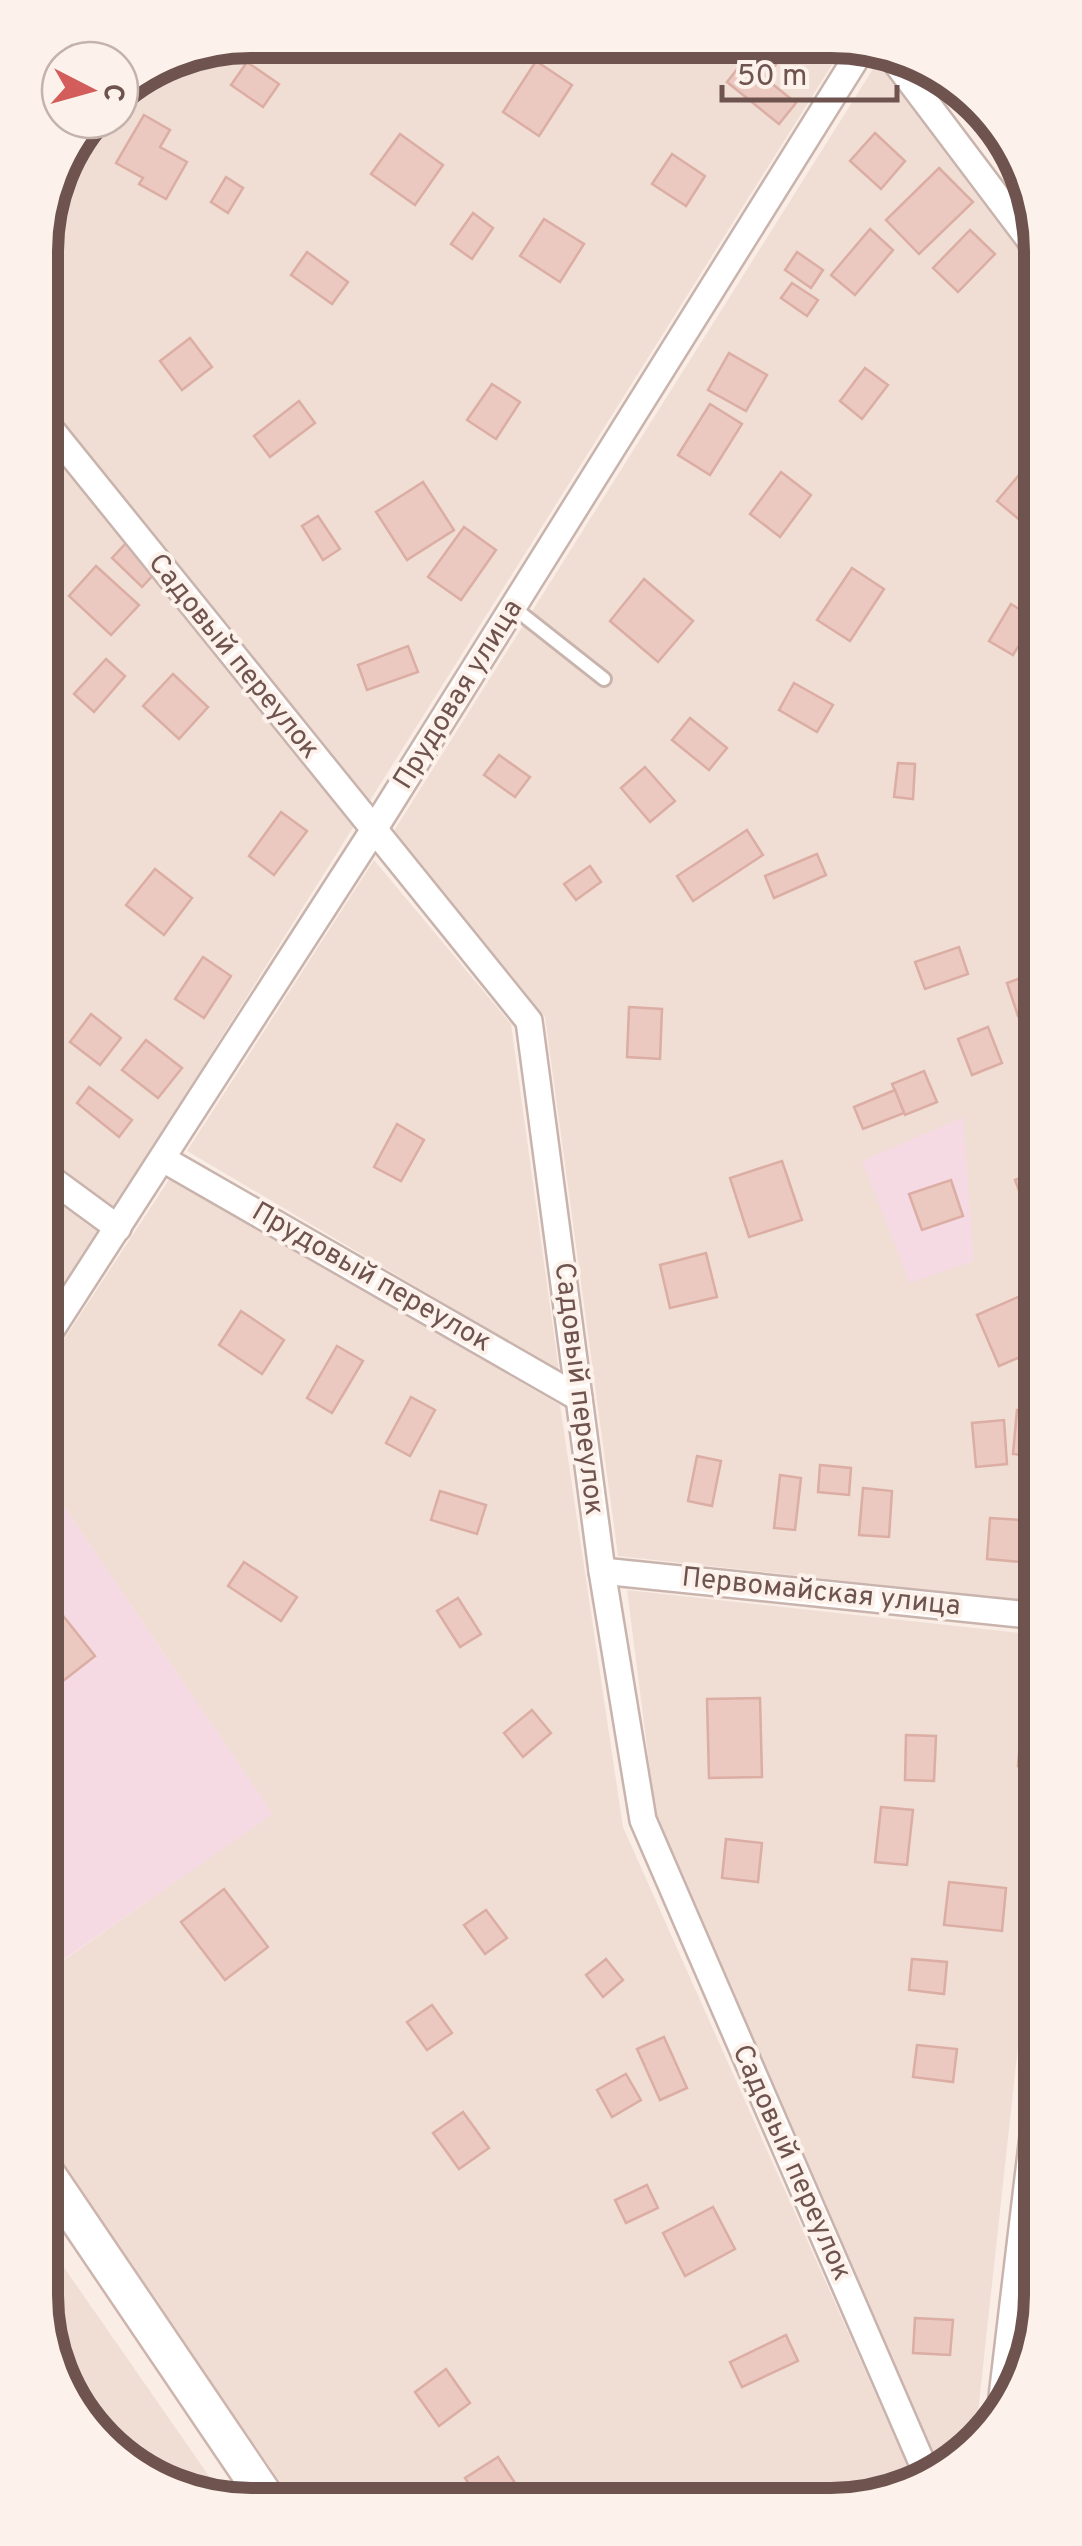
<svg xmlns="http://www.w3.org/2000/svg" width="1082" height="2546" font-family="Overpass,sans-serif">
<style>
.residential{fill:#f0ded5}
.medical{fill:#f6dae3}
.building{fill:#ebc9c1;stroke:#dbada3;stroke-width:2.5}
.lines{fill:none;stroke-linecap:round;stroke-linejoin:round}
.lane-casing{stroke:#c9b4ad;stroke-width:18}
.street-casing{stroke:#c9b4ad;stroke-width:30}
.secondary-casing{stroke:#cdb5ae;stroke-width:40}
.lane{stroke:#fff;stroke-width:12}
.street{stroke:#fff;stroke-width:25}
.secondary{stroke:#fff;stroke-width:35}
.labels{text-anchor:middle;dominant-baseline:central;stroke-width:8;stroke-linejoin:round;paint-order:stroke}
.street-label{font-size:28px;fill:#6f534e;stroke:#fcf2eb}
.rim{fill:none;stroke:#6f534e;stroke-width:12}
</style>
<rect width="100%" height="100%" fill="#f9ede5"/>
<g class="residential">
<polygon points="251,40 845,44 150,1151 44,1314 40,237 62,157 90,120 120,120 120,87 171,56"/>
<polygon points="878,61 1035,270 1039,1602 618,1556 545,1017 392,834"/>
<polygon points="374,860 511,1024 559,1371 187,1151"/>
<polygon points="170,1178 560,1405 623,1827 914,2480 885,2499 294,2502 46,2143 46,1973 272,1813 44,1477 44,1370"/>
<polygon points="627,1590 1039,1635 1040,1845 975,2440 937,2465 656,1817"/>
<polygon points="47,2243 227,2502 210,2502 102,2445 47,2349"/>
</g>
<g class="medical">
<polygon points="963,1117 974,1261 910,1283 862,1161"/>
<polygon points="44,1477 273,1814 46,1972"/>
</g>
<g class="building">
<polygon points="758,43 765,43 782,57 765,78 796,103 779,124 727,82"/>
<polygon points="536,61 572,85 539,136 503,112"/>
<polygon points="247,62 279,84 263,107 231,85"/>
<polygon points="144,115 170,130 160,147 187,162 166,199 139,184 143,178 116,163"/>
<polygon points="875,133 905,161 881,189 850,161"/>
<polygon points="400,134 443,165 415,205 371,174"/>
<polygon points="672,154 705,176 686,206 652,184"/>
<polygon points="939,168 973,202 919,254 886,220"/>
<polygon points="226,177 243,188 228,213 211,202"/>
<polygon points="473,213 493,228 472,259 451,244"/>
<polygon points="544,219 584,244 560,282 520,256"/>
<polygon points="870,229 893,250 855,295 831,275"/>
<polygon points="970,230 995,254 958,292 933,268"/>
<polygon points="307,252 348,282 332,304 291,275"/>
<polygon points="797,252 823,270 811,288 785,270"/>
<polygon points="792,283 818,300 807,316 781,298"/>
<polygon points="190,338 212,367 182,390 160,361"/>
<polygon points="729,353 767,375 746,411 708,390"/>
<polygon points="865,368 888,385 862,419 840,401"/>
<polygon points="492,384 520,402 496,439 467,420"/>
<polygon points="299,401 315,423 270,457 254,436"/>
<polygon points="710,404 742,424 710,475 678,455"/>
<polygon points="1036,455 1036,502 1021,521 997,501"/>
<polygon points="781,472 811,495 780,537 750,514"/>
<polygon points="423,482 454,530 407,560 376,512"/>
<polygon points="318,516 340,549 323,560 302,526"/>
<polygon points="464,527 496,550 461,600 428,577"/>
<polygon points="127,542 157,571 142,587 112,558"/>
<polygon points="96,566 139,605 111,635 69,596"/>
<polygon points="852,568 884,589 850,641 817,620"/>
<polygon points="644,579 693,621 658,662 610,621"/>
<polygon points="1011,604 1035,619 1013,655 989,641"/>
<polygon points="408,646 418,672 367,690 358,665"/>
<polygon points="106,659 125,676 94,712 74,694"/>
<polygon points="173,674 208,707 179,739 143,706"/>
<polygon points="794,683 833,705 817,732 779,710"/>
<polygon points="690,718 727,748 709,770 672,740"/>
<polygon points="499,755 530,777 515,797 484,775"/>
<polygon points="898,763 915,764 913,799 894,797"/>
<polygon points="645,767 675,801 650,822 621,788"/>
<polygon points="281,812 307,831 274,875 249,856"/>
<polygon points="747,830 763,855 693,901 677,876"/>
<polygon points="817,854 826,875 774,898 765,876"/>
<polygon points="590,866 601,882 576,900 564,884"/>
<polygon points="155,869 192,898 164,935 126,905"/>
<polygon points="959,947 968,974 925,989 915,962"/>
<polygon points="203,957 231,976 204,1018 175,999"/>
<polygon points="1037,972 1038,1009 1018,1016 1007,983"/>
<polygon points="629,1007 662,1009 660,1059 627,1057"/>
<polygon points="91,1014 121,1038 100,1065 70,1042"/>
<polygon points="988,1027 1002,1063 972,1075 958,1039"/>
<polygon points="146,1040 182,1068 158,1098 122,1070"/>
<polygon points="924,1071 937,1102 905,1115 892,1084"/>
<polygon points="89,1087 132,1120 119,1137 77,1103"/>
<polygon points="895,1090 904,1113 863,1129 854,1107"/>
<polygon points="1038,1102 1038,1131 1029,1133 1021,1107"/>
<polygon points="397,1124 424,1140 401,1181 374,1167"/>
<polygon points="782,1161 802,1220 749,1237 730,1178"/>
<polygon points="1038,1171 1038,1224 1033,1226 1015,1180"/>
<polygon points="951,1180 963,1216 922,1230 909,1194"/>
<polygon points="706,1253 717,1297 670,1308 660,1265"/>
<polygon points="1018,1297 1039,1349 999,1366 977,1315"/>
<polygon points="241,1311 284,1340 262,1374 219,1345"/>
<polygon points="337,1346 363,1361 332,1413 307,1398"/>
<polygon points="411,1397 435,1410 410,1456 386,1443"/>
<polygon points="1017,1410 1039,1413 1039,1457 1013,1454"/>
<polygon points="1004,1420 1007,1464 976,1467 972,1423"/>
<polygon points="697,1456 721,1461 712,1506 688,1501"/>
<polygon points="820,1465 851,1468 849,1495 818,1492"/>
<polygon points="780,1475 801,1478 795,1530 774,1528"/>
<polygon points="863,1488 892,1491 889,1537 859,1535"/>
<polygon points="440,1491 486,1505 477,1534 431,1520"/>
<polygon points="990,1518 1035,1521 1032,1563 987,1559"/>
<polygon points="244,1562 297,1597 281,1621 228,1586"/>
<polygon points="45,1593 95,1656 45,1695"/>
<polygon points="458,1598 481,1634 460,1647 437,1611"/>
<polygon points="760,1698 762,1777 709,1778 707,1699"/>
<polygon points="532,1710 551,1733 523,1757 504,1733"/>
<polygon points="1021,1731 1040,1733 1040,1767 1018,1766"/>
<polygon points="906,1735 936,1736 934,1781 905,1780"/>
<polygon points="881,1807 913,1810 907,1865 875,1862"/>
<polygon points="726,1839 762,1843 758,1882 722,1878"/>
<polygon points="949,1882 1006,1888 1002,1931 944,1925"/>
<polygon points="224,1889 268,1947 225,1980 181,1922"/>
<polygon points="486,1910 507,1938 485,1954 464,1925"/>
<polygon points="606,1959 623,1980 603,1997 586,1975"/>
<polygon points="912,1959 947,1962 944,1994 909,1990"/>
<polygon points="432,2005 452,2033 427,2050 407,2022"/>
<polygon points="664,2037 687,2088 660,2100 637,2049"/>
<polygon points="917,2045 957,2049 953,2082 913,2077"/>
<polygon points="626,2074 641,2100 612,2117 597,2090"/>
<polygon points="463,2112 489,2148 459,2169 433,2133"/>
<polygon points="647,2185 658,2208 626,2223 615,2200"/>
<polygon points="713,2207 735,2249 685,2276 663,2233"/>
<polygon points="915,2318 953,2320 950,2355 913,2353"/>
<polygon points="786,2335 798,2361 742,2387 730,2362"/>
<polygon points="446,2369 470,2403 439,2426 415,2392"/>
<polygon points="498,2457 515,2483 487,2501 480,2501 465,2478"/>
<polygon points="407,2488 416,2501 387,2501"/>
</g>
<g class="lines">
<defs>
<polyline id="lane" points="514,608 604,679"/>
<g id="street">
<polyline points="888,52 1035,247"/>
<polyline points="41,417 529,1021 602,1571 643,1820 926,2472"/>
<polyline points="163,1159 579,1398"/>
<polyline points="43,1173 118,1228"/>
<polyline points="44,1341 373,831 865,44"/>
<polyline points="602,1571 1039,1616"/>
<polyline points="1014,2309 1040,2312"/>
<polyline points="999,2422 1041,2069"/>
</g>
<polyline id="secondary" points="47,2174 269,2502"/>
</defs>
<use href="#lane" class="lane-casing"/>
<use href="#street" class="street-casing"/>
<use href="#secondary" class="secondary-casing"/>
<use href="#lane" class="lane"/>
<use href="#street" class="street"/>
<use href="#secondary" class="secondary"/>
</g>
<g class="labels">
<g class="street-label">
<text transform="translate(233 657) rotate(51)">Садовый переулок</text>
<text transform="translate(459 695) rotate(-58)">Прудовая улица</text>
<text transform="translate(371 1278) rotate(30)">Прудовый переулок</text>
<text transform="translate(578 1389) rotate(83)">Садовый переулок</text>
<text transform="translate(821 1593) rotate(6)">Первомайская улица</text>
<text transform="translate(791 2163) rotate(66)">Садовый переулок</text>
</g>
</g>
<path d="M0 0H1082V2546H0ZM251 58H831A193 193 0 0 1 1024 251V2295A193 193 0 0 1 831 2488H251A193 193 0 0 1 58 2295V251A193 193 0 0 1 251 58Z" fill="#fcf2eb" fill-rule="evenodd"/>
<path class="rim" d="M251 58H831A193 193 0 0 1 1024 251V2295A193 193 0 0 1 831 2488H251A193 193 0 0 1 58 2295V251A193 193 0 0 1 251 58Z"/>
<g transform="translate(90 90) rotate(96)"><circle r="48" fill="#fcf2eb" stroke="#c4b2ac" stroke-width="2.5"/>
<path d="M0-8L18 38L0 25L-18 38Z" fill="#d35d5a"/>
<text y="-15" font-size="28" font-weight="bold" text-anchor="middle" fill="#6f534e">С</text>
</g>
<path d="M722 85v15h175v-15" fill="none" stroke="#6f534e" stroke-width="5"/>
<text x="737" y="85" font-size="30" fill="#6f534e" stroke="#fcf2eb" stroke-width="8" paint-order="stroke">50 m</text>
</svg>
